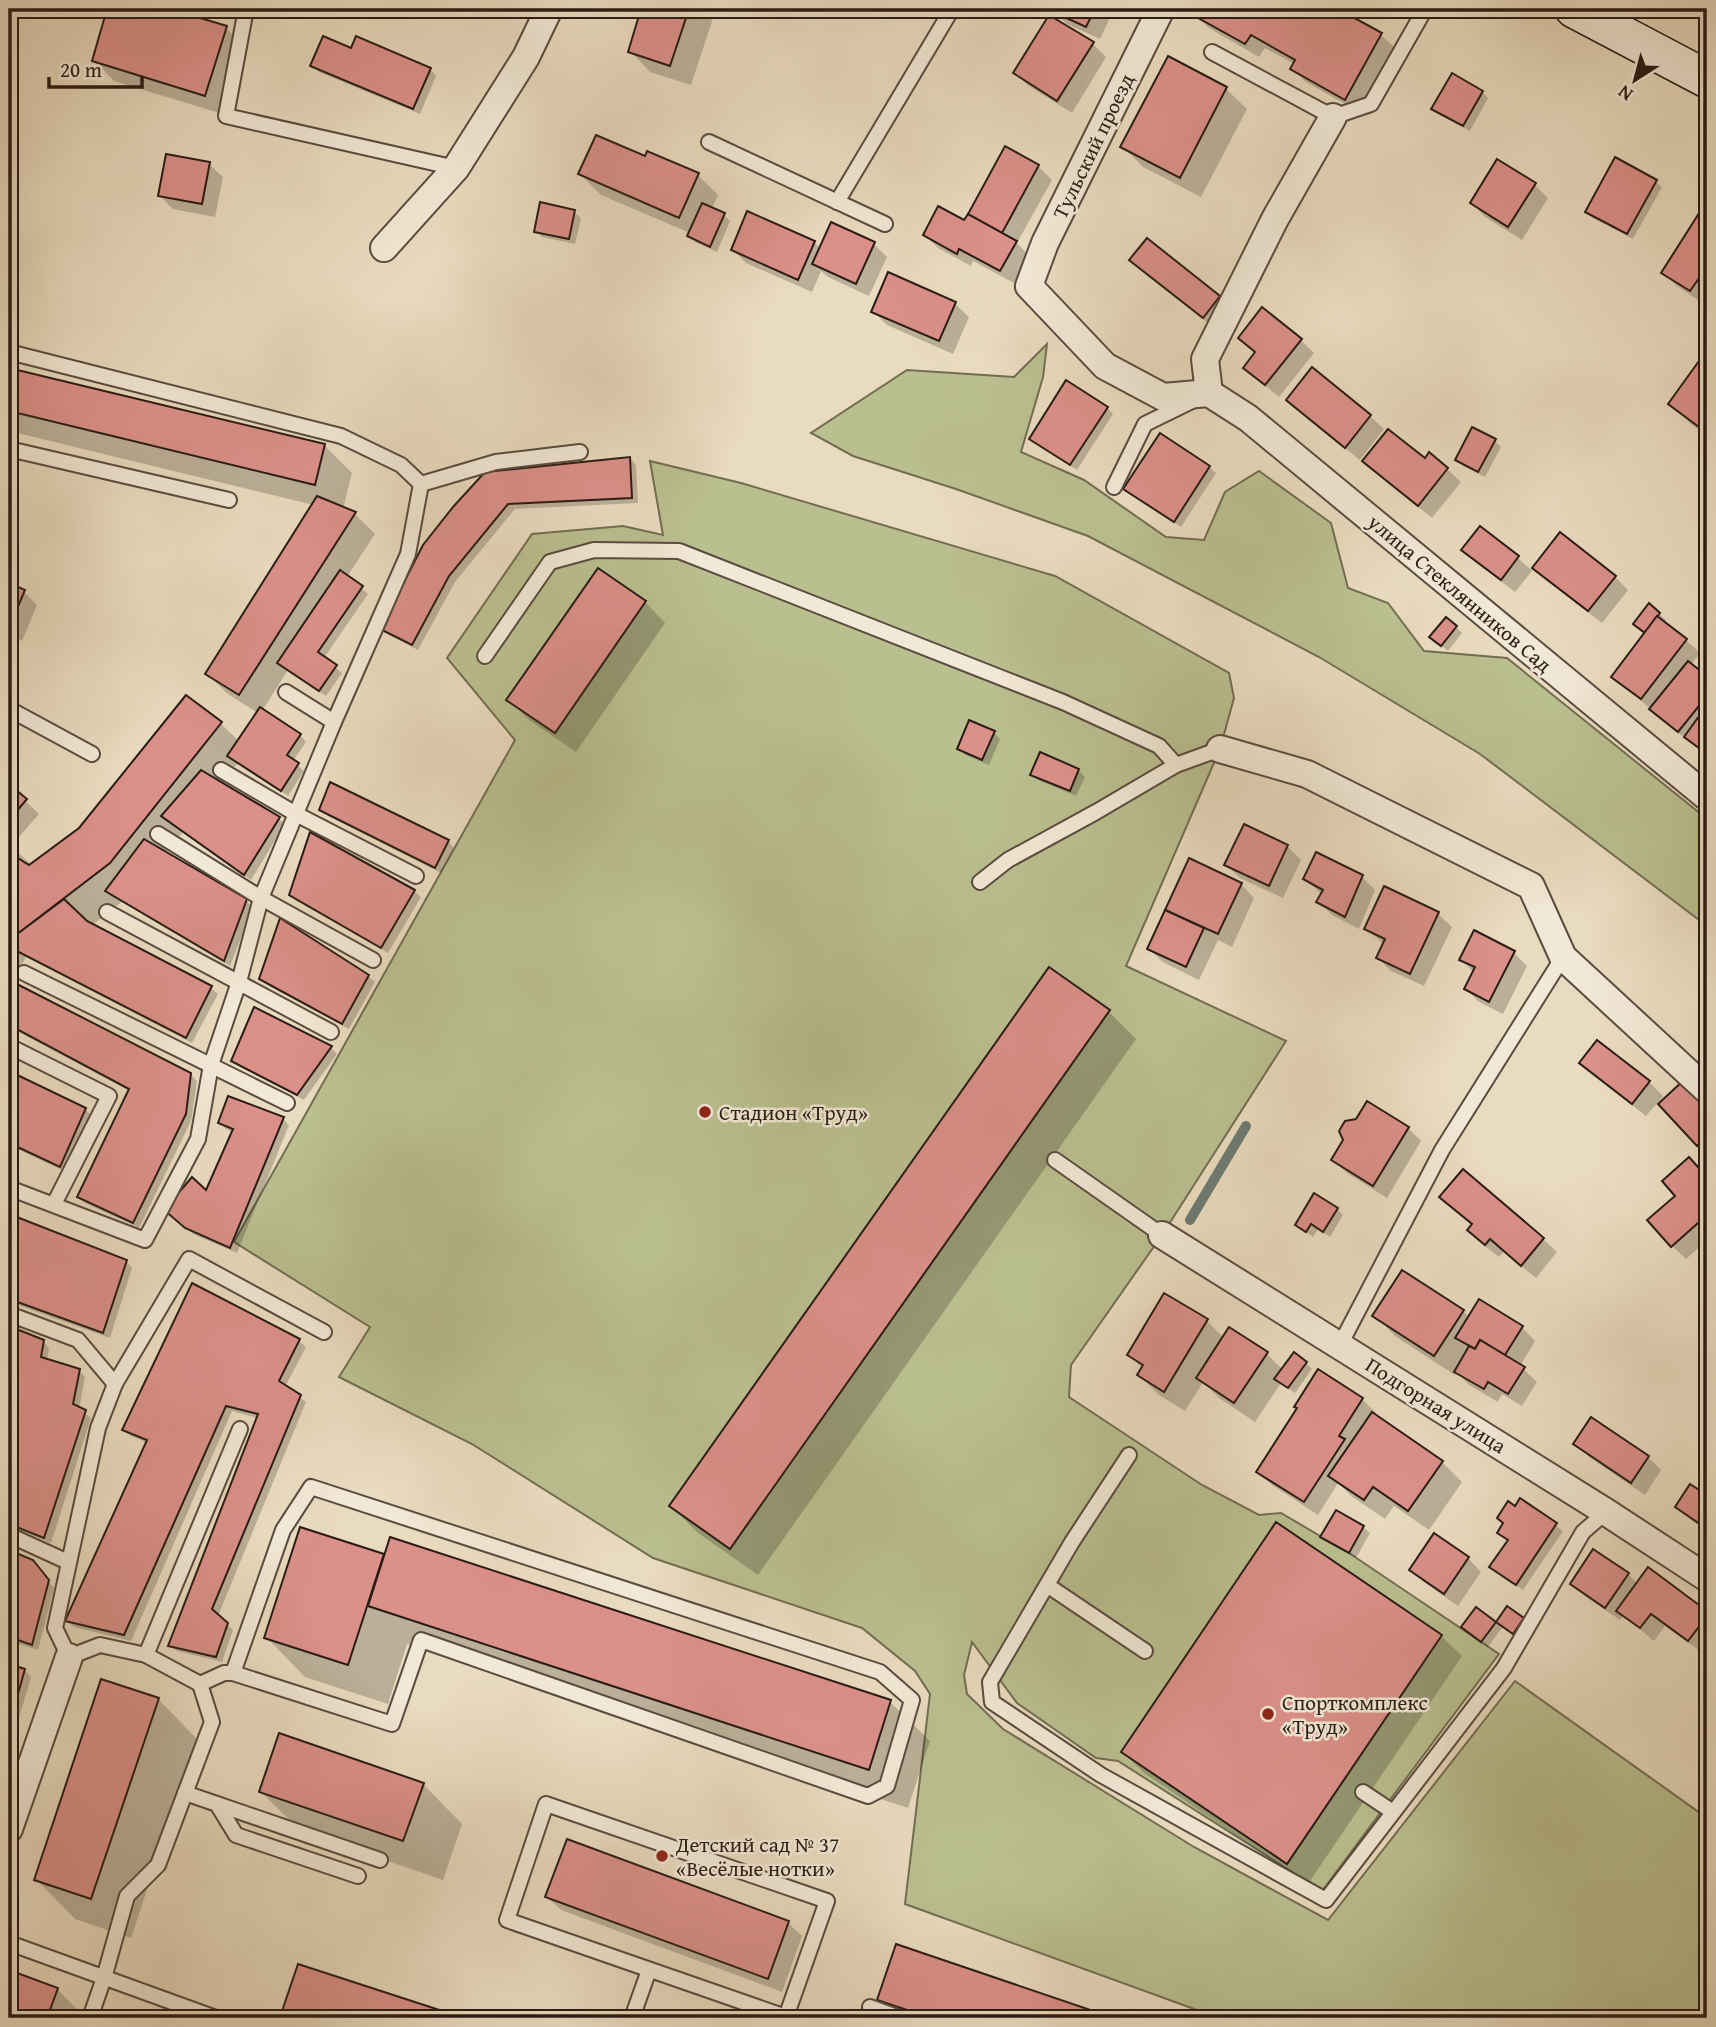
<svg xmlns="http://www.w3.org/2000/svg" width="1716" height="2027" font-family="'Gentium Book Plus',serif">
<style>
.green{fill:#babf90;stroke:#726d52;stroke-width:2}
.shadow{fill:#0003}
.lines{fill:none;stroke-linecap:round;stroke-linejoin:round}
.stream{stroke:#6c7b71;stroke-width:10}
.building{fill:#db9089;stroke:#2a1b14;stroke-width:2}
.service-casing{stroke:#5a4b3f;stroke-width:18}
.minor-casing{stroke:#5a4b3f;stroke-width:30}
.secondary-casing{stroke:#2a1b14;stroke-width:40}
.service{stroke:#f1e8d5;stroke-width:14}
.minor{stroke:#f1e8d5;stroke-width:26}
.secondary{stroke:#f1e8d5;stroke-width:37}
.poi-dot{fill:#8f2418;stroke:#f1e8d5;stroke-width:2.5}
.labels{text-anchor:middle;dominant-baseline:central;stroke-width:5;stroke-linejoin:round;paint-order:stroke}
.street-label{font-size:21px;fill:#2a1b14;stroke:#f1e8d5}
.poi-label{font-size:21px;fill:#2a1b14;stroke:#f1e8d5;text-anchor:start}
</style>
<rect width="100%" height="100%" fill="#e9dbbf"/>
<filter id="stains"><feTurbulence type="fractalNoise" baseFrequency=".00286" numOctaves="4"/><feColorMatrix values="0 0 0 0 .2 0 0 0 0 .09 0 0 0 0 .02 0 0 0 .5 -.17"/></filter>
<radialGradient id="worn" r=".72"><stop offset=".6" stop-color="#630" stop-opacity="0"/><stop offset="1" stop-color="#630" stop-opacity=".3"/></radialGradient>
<g class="green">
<polygon points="1047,344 1043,377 1021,452 1084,480 1166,537 1204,540 1225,492 1259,471 1331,523 1348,588 1388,603 1424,651 1507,658 1707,819 1707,926 1480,754 1319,657 1088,536 956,489 853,456 811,433 907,370 1014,377"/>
<polygon points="650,461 741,483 1055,576 1229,673 1234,698 1220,749 1126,966 1286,1041 1162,1235 1071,1365 1069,1397 1202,1485 1259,1515 1281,1513 1349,1553 1499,1654 1322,1891 1118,1761 1096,1758 1017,1703 972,1642 964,1675 967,1694 1003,1729 1194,1847 1328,1920 1515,1681 1707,1818 1707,2018 1219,2018 905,1904 930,1694 915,1671 862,1628 653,1558 472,1444 339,1377 370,1327 234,1242 515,740 447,658 532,534 623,526 663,535"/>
</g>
<g class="shadow">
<polygon points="109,9 164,9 226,28 246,48 226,115 114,81 94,60"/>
<polygon points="635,9 716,9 691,85 650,72 630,51 641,15"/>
<polygon points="1054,9 1114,9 1100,39 1067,24 1053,11"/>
<polygon points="1198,9 1334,9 1381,35 1395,48 1359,112 1306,82 1292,69 1295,64 1265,48 1259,57 1209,28 1195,15"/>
<polygon points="1093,44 1106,57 1072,113 1029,86 1015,73"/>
<polygon points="352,50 430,69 436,76 420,114 319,72 312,65"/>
<polygon points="1226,89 1247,109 1201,197 1143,167 1123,147"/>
<polygon points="1482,92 1488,98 1470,131 1440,115 1434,108"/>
<polygon points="646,159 698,175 718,195 712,209 724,215 730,221 717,252 695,242 689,235 690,233 601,195 580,174"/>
<polygon points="209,164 223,177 215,217 173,209 159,195"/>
<polygon points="1038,166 1052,180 1017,243 1029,256 1014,283 973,261 971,266 938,248 925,235 965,222"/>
<polygon points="1655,181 1662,187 1633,239 1593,218 1587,211"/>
<polygon points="1535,185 1548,198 1522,240 1485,217 1472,203"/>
<polygon points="1704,209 1707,212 1707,299 1704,304 1677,286 1663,273"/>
<polygon points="574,212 581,218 575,244 542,237 536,231"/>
<polygon points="1147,240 1219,298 1233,311 1217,330 1145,273 1131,260"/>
<polygon points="814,242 821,249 874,244 887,257 869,296 828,277 821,271 812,292 746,263 733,250"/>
<polygon points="955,304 969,317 953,354 887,325 873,311"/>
<polygon points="1240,338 1301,340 1314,353 1279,397 1245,368 1256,354"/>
<polygon points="1705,357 1707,358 1707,436 1691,424 1670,403"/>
<polygon points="9,370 324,445 352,473 343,509 355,514 375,534 347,577 368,594 324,658 342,673 326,696 288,670 262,711 300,735 306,742 293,761 304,771 288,796 238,763 221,784 278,818 285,824 251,880 183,832 166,853 246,901 253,907 230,966 122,902 91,926 211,988 218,994 192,1043 26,957 12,983 190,1074 197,1081 191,1121 139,1228 85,1203 79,1197 130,1091 9,1027 9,935 21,939 9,923 9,786 39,814 11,846 32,865 220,723 239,741 258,713 228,694 207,674 314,505 9,431"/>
<polygon points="1289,400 1370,416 1384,429 1360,460 1302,414"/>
<polygon points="1107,408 1113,414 1077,470 1037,445 1031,439"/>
<polygon points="1160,435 1209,467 1216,473 1181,527 1132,495 1125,489"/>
<polygon points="1495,441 1501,447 1485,477 1463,466 1457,460"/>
<polygon points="630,458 636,465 638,503 515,509 455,582 418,650 389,635 382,628 486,473"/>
<polygon points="1425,460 1447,469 1461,482 1432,518 1378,474 1364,461"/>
<polygon points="1480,528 1518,558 1532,571 1515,592 1477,563 1463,550"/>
<polygon points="1535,567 1615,577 1628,590 1602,623 1548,581"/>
<polygon points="9,585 24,592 37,605 22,641 9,635"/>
<polygon points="645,602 665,623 576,752 529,720 509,700"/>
<polygon points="1649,606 1666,620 1663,623 1686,640 1700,653 1691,665 1707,679 1707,756 1665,722 1614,677 1646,634"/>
<polygon points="1456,627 1462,633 1448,651 1431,637"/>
<polygon points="994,733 1000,739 989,765 965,755 959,749"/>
<polygon points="1078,770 1085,777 1076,796 1038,780 1032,774"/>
<polygon points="321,809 448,841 454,848 441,873 328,816"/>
<polygon points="311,834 414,891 421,897 388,953 297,901 291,895"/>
<polygon points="1287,846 1301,860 1283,898 1240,878 1226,865"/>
<polygon points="1189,861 1241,884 1254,898 1232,947 1218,940 1199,980 1163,962 1149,949"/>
<polygon points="1362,877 1375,890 1359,929 1332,915 1319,902 1322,895 1305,879"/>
<polygon points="1385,889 1438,914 1452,927 1424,986 1391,971 1378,958 1384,944 1366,929"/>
<polygon points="1514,953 1527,966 1503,1014 1479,1002 1466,989 1474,973 1461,959"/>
<polygon points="1050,970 1109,1012 1136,1039 758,1575 698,1533 671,1506"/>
<polygon points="368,976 375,982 349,1029 267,985 261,978"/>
<polygon points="255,1009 331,1048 337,1054 304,1100 240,1067 233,1061"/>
<polygon points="1597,1042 1649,1082 1663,1096 1646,1116 1595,1076 1582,1062"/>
<polygon points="9,1073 85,1109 91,1115 66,1172 9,1145"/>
<polygon points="1685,1082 1707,1105 1707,1153 1698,1144"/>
<polygon points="283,1119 289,1125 237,1253 193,1234 166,1210 207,1193 233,1132 226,1129 220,1123"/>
<polygon points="1408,1128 1421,1141 1387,1198 1347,1173 1333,1160"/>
<polygon points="1689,1159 1707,1177 1707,1240 1686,1259 1672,1246 1677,1196"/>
<polygon points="1463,1172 1543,1239 1557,1252 1536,1278 1504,1252 1499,1257 1482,1244 1469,1230 1473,1225 1442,1197"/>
<polygon points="1337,1209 1343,1215 1330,1237 1318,1229 1313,1237 1297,1225"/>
<polygon points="9,1216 126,1261 132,1268 110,1338 9,1302"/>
<polygon points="193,1286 299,1341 306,1347 285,1387 306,1402 218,1616 233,1630 222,1662 177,1651 170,1645 258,1418 232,1411 131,1641 74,1627 67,1621 148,1443 131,1436 124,1430"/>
<polygon points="1463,1311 1469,1317 1522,1327 1535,1341 1520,1366 1537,1382 1522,1406 1502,1394 1498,1402 1469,1385 1457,1372 1455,1375 1395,1336 1375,1315"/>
<polygon points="1207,1321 1224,1338 1266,1353 1283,1370 1306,1363 1312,1369 1295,1393 1281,1383 1255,1422 1219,1398 1203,1382 1185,1411 1159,1395 1139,1375 1143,1369 1129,1355"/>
<polygon points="9,1328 43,1341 49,1348 47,1361 79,1371 85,1377 79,1409 91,1418 51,1543 9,1526"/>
<polygon points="1362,1399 1376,1413 1374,1415 1442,1462 1462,1482 1429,1530 1394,1506 1385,1519 1351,1496 1338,1483 1318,1515 1272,1485 1258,1472"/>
<polygon points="1576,1444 1648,1457 1661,1470 1645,1495 1589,1457"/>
<polygon points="1691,1487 1707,1497 1707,1531 1691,1520 1677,1507"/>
<polygon points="1521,1500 1563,1531 1523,1590 1491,1567 1509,1541 1499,1532"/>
<polygon points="1336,1512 1363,1527 1370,1533 1356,1558 1329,1543 1323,1537"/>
<polygon points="301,1529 385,1556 890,1702 930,1741 908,1808 407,1644 388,1704 305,1677 266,1637"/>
<polygon points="9,1552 32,1561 54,1588 38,1650 13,1642 9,1657"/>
<polygon points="1468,1558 1481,1572 1458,1606 1425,1583 1412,1570"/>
<polygon points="1648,1570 1707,1614 1707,1647 1703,1653 1665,1626 1654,1641 1623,1615 1620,1620 1586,1597 1572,1583 1628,1574 1638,1584"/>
<polygon points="1508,1608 1530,1626 1520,1639 1503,1626 1488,1647 1469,1633 1476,1609 1497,1624"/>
<polygon points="1441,1636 1462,1656 1308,1884 1144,1773 1123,1752"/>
<polygon points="9,1666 24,1670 31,1677 9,1752"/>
<polygon points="158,1699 197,1739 131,1938 75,1919 36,1879"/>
<polygon points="423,1784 462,1824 443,1880 301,1831 261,1792"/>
<polygon points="547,1897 788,1923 802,1936 782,1992 561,1910"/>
<polygon points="898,1946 1109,2018 898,2018 879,1999"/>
<polygon points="299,1966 458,2018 288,2018 283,2014"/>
<polygon points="9,1972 57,1989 86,2018 9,2018"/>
</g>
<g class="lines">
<polyline class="stream" points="1190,1220 1246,1126"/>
</g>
<g class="building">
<polygon points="107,9 170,9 227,26 205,96 92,61"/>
<polygon points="641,9 689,9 670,66 628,52"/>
<polygon points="1052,9 1095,9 1086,27 1051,11"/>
<polygon points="1196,9 1338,9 1382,33 1345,100 1290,69 1295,60 1251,35 1245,44 1193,15"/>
<polygon points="1049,15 1094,42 1057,101 1013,73"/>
<polygon points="323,36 351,48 356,36 431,68 413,109 310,66"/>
<polygon points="1168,56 1227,87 1180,178 1120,147"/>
<polygon points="1452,73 1483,91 1463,126 1431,109"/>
<polygon points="596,135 645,156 647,151 699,173 679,218 578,174"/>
<polygon points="1005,146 1039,165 1002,233 968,214"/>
<polygon points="166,154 210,162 202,204 158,196"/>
<polygon points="1615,157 1657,180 1627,234 1585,212"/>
<polygon points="1497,159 1536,183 1508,227 1470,203"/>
<polygon points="540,202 575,210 569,239 534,232"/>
<polygon points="702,203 725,213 710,247 687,236"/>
<polygon points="938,206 964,220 968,214 1017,241 1000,271 959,249 957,254 923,235"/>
<polygon points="1703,207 1707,210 1707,267 1690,291 1661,273"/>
<polygon points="747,211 815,241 798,280 731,250"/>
<polygon points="831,222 875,242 856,284 812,264"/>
<polygon points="1147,238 1220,296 1203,318 1129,260"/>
<polygon points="888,272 956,302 939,341 871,312"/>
<polygon points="1262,307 1302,339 1265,385 1243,368 1255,352 1238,338"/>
<polygon points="1704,354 1707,356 1707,433 1668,404"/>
<polygon points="1312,367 1371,415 1345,448 1286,400"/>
<polygon points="9,368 325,444 315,485 9,411"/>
<polygon points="1066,380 1108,407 1070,465 1029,439"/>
<polygon points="1472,427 1496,439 1478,472 1455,460"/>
<polygon points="1388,429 1425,458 1429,452 1448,468 1418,506 1362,461"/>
<polygon points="1160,433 1210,466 1174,522 1123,489"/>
<polygon points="630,457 632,498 508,504 449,576 412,645 380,629 423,545 453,507 485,472"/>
<polygon points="317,496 356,512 239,695 205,674"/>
<polygon points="1480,526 1519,556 1501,580 1461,550"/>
<polygon points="1560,532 1616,576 1588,611 1532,568"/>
<polygon points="598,568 646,601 555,733 506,700"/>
<polygon points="340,570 363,586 318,652 337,665 319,691 277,663"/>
<polygon points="9,583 25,590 9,628"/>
<polygon points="1649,603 1660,613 1645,633 1633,624"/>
<polygon points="1657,616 1687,639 1641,699 1611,677"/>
<polygon points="1446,617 1457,626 1441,646 1429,637"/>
<polygon points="1688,661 1707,676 1707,696 1678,732 1649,709"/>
<polygon points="186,695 222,722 110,863 16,935 9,926 9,860 13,855 29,865 79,828"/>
<polygon points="1707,705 1707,754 1684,737"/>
<polygon points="260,707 301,734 287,755 299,763 281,791 227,756"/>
<polygon points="969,720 995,731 982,760 957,749"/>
<polygon points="1040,752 1079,769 1070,791 1030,775"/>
<polygon points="201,770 280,817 244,875 161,816"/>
<polygon points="330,782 449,840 435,868 319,810"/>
<polygon points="9,784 27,799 9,820"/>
<polygon points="1244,824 1288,845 1269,886 1224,865"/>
<polygon points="310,832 415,890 381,948 289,895"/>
<polygon points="144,839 247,899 224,961 105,891"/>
<polygon points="9,841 18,849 9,860"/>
<polygon points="1316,852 1363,875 1345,917 1316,902 1323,890 1303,879"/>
<polygon points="1189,858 1242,883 1218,934 1165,910"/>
<polygon points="1384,886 1439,912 1410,974 1376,958 1385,939 1364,929"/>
<polygon points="64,899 87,921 212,986 186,1038 19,952 9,971 9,933 16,935"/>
<polygon points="1165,910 1204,928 1186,967 1147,949"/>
<polygon points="280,918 369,975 342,1024 259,979"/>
<polygon points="1474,930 1515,951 1489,1002 1464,989 1475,967 1459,960"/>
<polygon points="1049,967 1110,1010 730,1549 669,1506"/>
<polygon points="9,980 191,1073 186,1114 133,1223 77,1197 129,1089 9,1025"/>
<polygon points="254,1007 332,1046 297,1095 231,1061"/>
<polygon points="1597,1040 1650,1081 1632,1104 1579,1063"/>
<polygon points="9,1071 86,1108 60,1167 9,1143"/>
<polygon points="1685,1079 1707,1104 1707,1136 1697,1146 1658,1104"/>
<polygon points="228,1096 284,1117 230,1248 185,1228 164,1210 192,1177 206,1190 233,1129 218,1123"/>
<polygon points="1367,1101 1409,1127 1373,1186 1331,1160 1343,1140 1339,1131 1345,1121 1356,1119"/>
<polygon points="1689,1157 1707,1177 1707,1215 1671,1247 1647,1220 1675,1196 1662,1181"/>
<polygon points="1463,1169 1544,1238 1521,1266 1490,1239 1485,1245 1467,1230 1472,1224 1439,1197"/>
<polygon points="1314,1193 1338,1208 1323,1232 1311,1224 1306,1232 1295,1225"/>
<polygon points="9,1214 127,1260 103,1333 9,1299"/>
<polygon points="1402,1270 1464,1310 1434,1356 1372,1316"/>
<polygon points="192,1283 300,1339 279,1381 301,1395 212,1609 228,1623 216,1657 168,1646 258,1414 226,1406 124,1635 65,1621 147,1440 122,1430"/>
<polygon points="1164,1293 1208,1319 1164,1392 1137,1375 1143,1365 1127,1355"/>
<polygon points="1479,1299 1523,1326 1505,1355 1480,1340 1475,1349 1455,1338"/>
<polygon points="9,1326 44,1340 41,1357 80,1369 73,1404 86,1410 44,1538 9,1524"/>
<polygon points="1229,1327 1268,1352 1234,1403 1196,1378"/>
<polygon points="1480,1340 1525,1367 1508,1394 1488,1382 1484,1389 1454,1372 1469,1346 1475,1349"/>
<polygon points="1294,1352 1307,1362 1288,1388 1274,1379"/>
<polygon points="1318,1369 1363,1398 1339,1436 1345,1439 1304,1502 1256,1472 1297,1408 1294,1407"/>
<polygon points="1372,1412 1443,1461 1408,1511 1373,1487 1364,1500 1328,1476"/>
<polygon points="1591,1417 1649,1456 1631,1483 1573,1444"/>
<polygon points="1690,1484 1707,1495 1707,1529 1675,1507"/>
<polygon points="1520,1498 1557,1523 1516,1585 1489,1567 1508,1540 1497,1533 1503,1523 1497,1518 1508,1501 1515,1506"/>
<polygon points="1336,1510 1364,1526 1349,1553 1320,1537"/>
<polygon points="1276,1522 1442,1635 1287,1864 1121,1752"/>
<polygon points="300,1527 384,1554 348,1665 264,1638"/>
<polygon points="1434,1533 1469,1557 1444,1594 1409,1570"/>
<polygon points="390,1537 891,1700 869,1770 368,1606"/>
<polygon points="1593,1549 1629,1573 1605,1608 1570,1584"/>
<polygon points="9,1550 33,1560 49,1580 32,1645 9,1637"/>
<polygon points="1648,1567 1707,1611 1707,1616 1688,1641 1651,1614 1640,1628 1616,1611"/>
<polygon points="1507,1606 1524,1618 1513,1634 1496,1622"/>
<polygon points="1476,1607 1496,1622 1481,1642 1461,1627"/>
<polygon points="9,1664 25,1669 9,1726"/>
<polygon points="101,1679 159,1698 91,1899 34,1880"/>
<polygon points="279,1733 424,1783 403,1841 259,1792"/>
<polygon points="567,1839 789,1921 768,1979 545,1897"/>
<polygon points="896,1944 1114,2018 931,2018 877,2000"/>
<polygon points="298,1964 464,2018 293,2018 281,2014"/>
<polygon points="9,1970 58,1988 47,2018 9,2018"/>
</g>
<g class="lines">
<defs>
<g id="service">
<polyline points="246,9 226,116 456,168"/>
<polyline points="1212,52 1333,117 1371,104 1425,9"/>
<polyline points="709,142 885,224"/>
<polyline points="837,202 952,9"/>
<polyline points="9,352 341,436 401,465 421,484 408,554 334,722 261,898 239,982 211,1065 198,1139 145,1240 9,1188"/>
<polyline points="9,449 229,500"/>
<polyline points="421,484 496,462 580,452"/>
<polyline points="1114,487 1145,424 1192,401"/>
<polyline points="485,656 550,562 594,550 679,551 1063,702 1159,746 1176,765"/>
<polyline points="286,692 334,722"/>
<polyline points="9,709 92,754"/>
<polyline points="221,770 296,814 416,876"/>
<polyline points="158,834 261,898 373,960"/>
<polyline points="980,882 1008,860 1096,812 1176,765 1220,749"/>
<polyline points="107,912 331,1032"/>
<polyline points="24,973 287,1103"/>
<polyline points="9,1046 109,1096 54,1204"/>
<polyline points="1055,1160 1162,1235"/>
<polyline points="9,1314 78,1340 115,1384 189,1259 324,1332"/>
<polyline points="1340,1345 1442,1150 1563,957"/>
<polyline points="115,1384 98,1428 55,1628 69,1657 100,1645 146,1655 200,1684 224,1673 233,1673 392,1724 421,1640 868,1796 887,1786 912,1700 880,1672 311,1487 283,1530 233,1673"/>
<polyline points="1129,1455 1072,1542 990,1682 992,1702 1101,1775 1326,1900 1504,1668 1583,1532 1606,1512"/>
<polyline points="9,1535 68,1562"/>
<polyline points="1047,1585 1145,1651"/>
<polyline points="146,1655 240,1429"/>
<polyline points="1363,1792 1393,1812"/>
<polyline points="185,1793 380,1860"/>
<polyline points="217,1804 236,1835 358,1876"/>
<polygon points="546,1804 827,1901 786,2017 507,1920"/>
<polyline points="9,1943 216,2018"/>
<polyline points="870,2007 900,2018"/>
<polyline points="90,2018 104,1978 127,1896 158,1865 212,1722 200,1684"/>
<polyline points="632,2018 649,1970"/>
</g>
<g id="minor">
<polyline points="1161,9 1045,243 1029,286 1105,366 1163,397 1209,393"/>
<polyline points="384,248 456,168 526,57 549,9"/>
<polyline points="1209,393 1248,418 1707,797"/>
<polyline points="1209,393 1205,359 1275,219 1333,117"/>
<polyline points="1220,749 1307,774 1531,886 1563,957 1707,1090"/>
<polyline points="1162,1235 1606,1512 1707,1578"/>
<polyline points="9,1829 69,1657"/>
</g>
<polyline id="secondary" points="1574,9 1707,79"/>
</defs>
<use href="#service" class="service-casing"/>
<use href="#minor" class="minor-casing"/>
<use href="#secondary" class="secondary-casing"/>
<use href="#service" class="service"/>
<use href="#minor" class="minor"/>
<use href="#secondary" class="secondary"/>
</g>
<g class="poi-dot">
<circle cx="705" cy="1112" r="7"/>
<circle cx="1268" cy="1714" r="7"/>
<circle cx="662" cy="1856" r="7"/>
</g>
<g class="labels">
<g class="street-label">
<text transform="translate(1093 146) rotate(-64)">Тульский проезд</text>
<text transform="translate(1460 593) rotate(40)">улица Стеклянников Сад</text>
<text transform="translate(1436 1405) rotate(32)">Подгорная улица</text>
</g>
<g class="poi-label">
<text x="719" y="1112">Стадион «Труд»</text>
<text x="1282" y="1702">Спорткомплекс<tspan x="1282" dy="24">«Труд»</tspan></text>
<text x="676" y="1844">Детский сад № 37<tspan x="676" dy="24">«Весёлые нотки»</tspan></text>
</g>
</g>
<rect width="1716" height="2027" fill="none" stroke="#e9dbbf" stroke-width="35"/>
<rect x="10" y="10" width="1695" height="2006" fill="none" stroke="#2a1b14" stroke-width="3.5"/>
<rect x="18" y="18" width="1681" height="1992" fill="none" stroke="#2a1b14" stroke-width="2"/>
<g transform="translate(1635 80) rotate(216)" stroke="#f1e8d5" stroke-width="5" paint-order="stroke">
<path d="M0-5L12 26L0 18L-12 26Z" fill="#2a1b14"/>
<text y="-10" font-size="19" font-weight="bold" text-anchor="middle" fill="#2a1b14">N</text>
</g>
<path d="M49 77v10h93v-10" fill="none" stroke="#2a1b14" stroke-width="3.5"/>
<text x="60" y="77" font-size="21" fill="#2a1b14" stroke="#f1e8d5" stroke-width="5" paint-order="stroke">20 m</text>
<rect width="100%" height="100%" filter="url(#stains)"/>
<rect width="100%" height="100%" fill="url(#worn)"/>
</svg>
